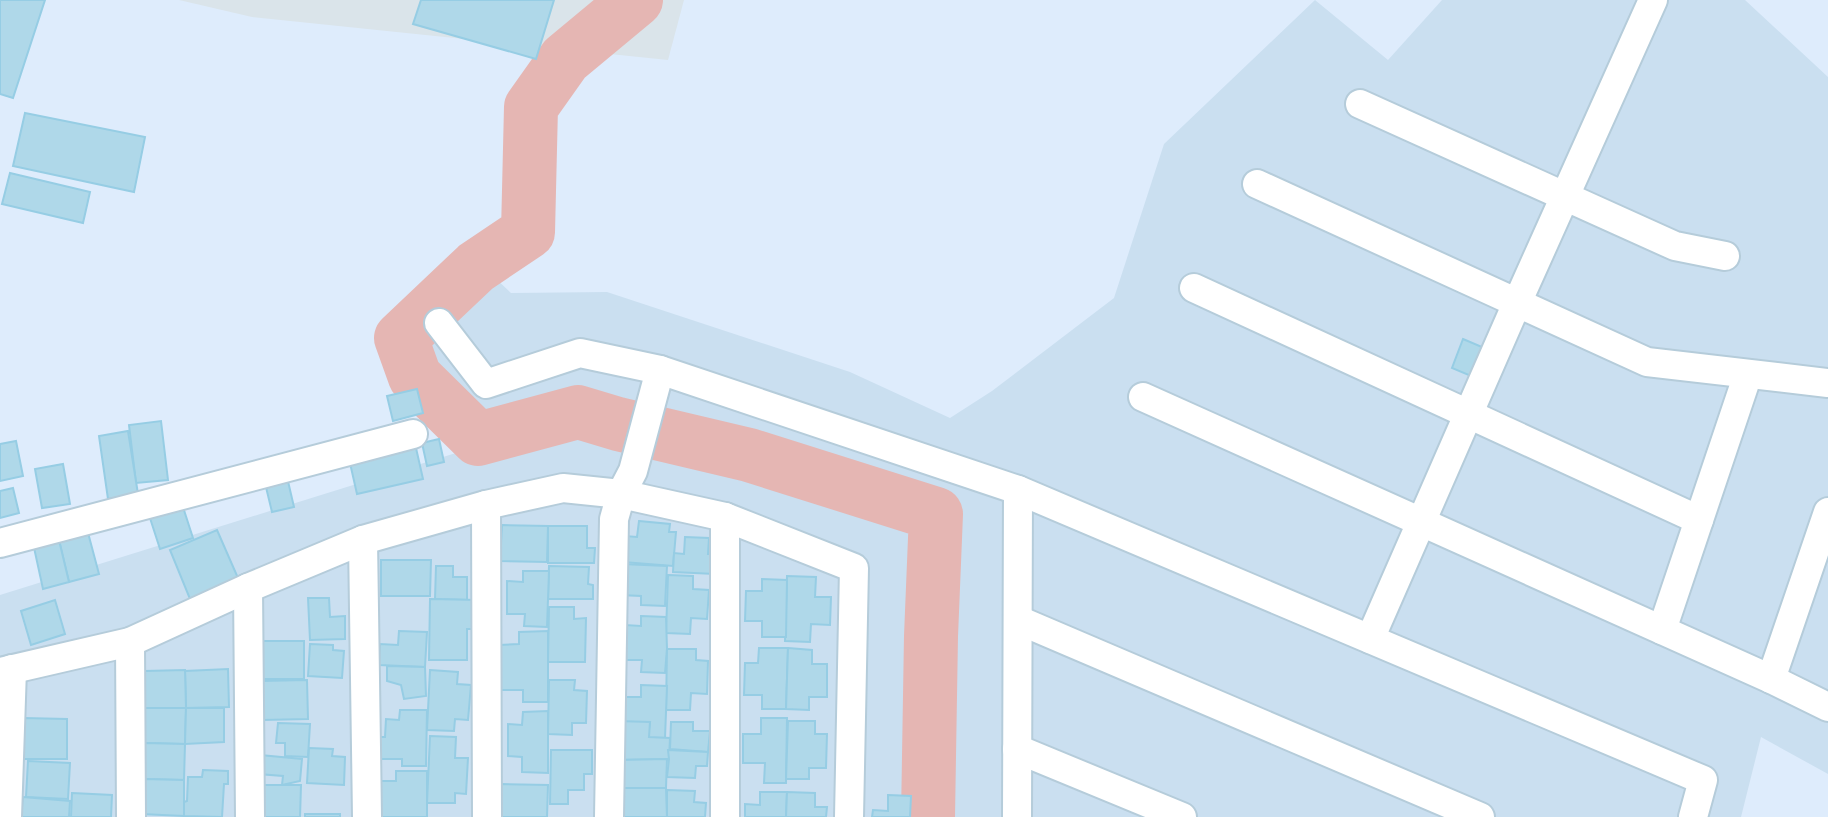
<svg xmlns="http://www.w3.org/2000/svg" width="1828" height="817" font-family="'Nunito Sans',sans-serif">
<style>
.residential{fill:#cadff0}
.industrial{fill:#dae4ea}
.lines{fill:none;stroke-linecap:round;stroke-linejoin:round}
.river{stroke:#e5b6b3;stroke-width:54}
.building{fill:#afd8e9;stroke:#96cde4;stroke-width:2}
.minor-casing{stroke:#b5ccda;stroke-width:32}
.minor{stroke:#fff;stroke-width:28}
</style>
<rect width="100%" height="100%" fill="#deecfc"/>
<g class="residential">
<polygon points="1315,0 1388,60 1442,0 1745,0 1828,77 1828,774 1761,737 1741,817 940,817 946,506 572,402 482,430 416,345 494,277 511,293 607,292 850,372 950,418 992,391 1114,298 1164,144"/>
<polygon points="585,421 918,517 918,817 0,817 0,595 472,448"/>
</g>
<polygon class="industrial" points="179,0 684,0 668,60 252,17"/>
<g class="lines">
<polyline class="river" points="636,0 565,59 531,107 528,232 476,267 401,338 415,377 478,439 578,412 618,424 749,455 936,514 931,636 928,817"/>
</g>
<g class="building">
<polygon points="0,0 45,0 13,98 0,94"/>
<polygon points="421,0 554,0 536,59 413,24"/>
<polygon points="25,113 145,137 134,192 13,166"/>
<polygon points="10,173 90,192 83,223 2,204"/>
<polygon points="1463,339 1482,347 1471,376 1452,368"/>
<polygon points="417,389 423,413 393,421 387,396"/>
<polygon points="161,421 168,480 136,483 129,425"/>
<polygon points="128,431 138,494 108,499 99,436"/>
<polygon points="439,439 444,462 427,466 422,443"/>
<polygon points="16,441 23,476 0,481 0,444"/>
<polygon points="416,448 423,479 357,494 350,463"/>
<polygon points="63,464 70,504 42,508 35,469"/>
<polygon points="287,477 294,507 272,512 265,483"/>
<polygon points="13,488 19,513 0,518 0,491"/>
<polygon points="182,504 193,538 160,549 149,515"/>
<polygon points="639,521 670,524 669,532 676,532 673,566 623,562 625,536 637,537"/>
<polygon points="502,525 548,526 547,562 500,561"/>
<polygon points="548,526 587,526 587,548 595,548 594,563 548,563"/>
<polygon points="87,529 99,574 69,582 58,536"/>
<polygon points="217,530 238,578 190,599 170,550"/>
<polygon points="58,536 69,582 43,589 33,543"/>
<polygon points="685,537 709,538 708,554 716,554 715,574 673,572 674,553 684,554"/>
<polygon points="381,560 431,560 430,596 381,596"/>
<polygon points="622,564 667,566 665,606 641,605 641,596 620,595"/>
<polygon points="436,566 453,566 453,577 467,577 467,600 435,599"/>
<polygon points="549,566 589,567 588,584 593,585 593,599 548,599"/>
<polygon points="523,571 549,571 547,627 524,626 525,614 507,614 507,581 523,582"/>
<polygon points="668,575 693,576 693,589 709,590 707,619 691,618 690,634 666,633"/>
<polygon points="787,576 816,577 815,597 831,597 830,625 811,624 810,642 785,641"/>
<polygon points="762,579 787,580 786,637 762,637 762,621 745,621 746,591 762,591"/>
<polygon points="308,598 329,598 330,617 345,616 345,639 310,640"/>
<polygon points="430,599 479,600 478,629 467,629 467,660 429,660"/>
<polygon points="55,600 65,634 31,645 21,611"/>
<polygon points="549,607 574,607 574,619 586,618 585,662 548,662"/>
<polygon points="641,616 666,617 667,649 665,673 641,672 642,660 624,660 625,625 641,626"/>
<polygon points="399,631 427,632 425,667 379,665 380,644 398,645"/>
<polygon points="548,631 548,702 523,702 523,690 500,690 499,645 519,644 519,632"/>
<polygon points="263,641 304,641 304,679 262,679"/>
<polygon points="310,644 333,645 333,650 344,651 342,678 308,676"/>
<polygon points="759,648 788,648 786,709 762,709 762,695 744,695 745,663 758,663"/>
<polygon points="788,648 812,650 812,664 827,664 827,697 809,697 809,710 786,709"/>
<polygon points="667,649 696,649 696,660 708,661 707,694 691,693 690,710 666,710"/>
<polygon points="387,666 425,667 426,696 404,699 401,685 387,681"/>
<polygon points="228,669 229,707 186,708 185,671"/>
<polygon points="185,670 186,708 145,708 145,671"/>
<polygon points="430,670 458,672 457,684 471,685 468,720 455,719 454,731 427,730"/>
<polygon points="307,680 308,719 262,720 261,681"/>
<polygon points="549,680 575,680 574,690 587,691 586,723 572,723 572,735 548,734"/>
<polygon points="641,685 667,686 665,738 648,738 650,722 623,723 624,697 641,697"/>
<polygon points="145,708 186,708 185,744 144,743"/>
<polygon points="186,708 224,708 224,742 185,744"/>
<polygon points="400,710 427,710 426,766 402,766 402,759 377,759 377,737 385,737 386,719 399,720"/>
<polygon points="548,711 548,773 522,772 522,757 508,756 508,724 522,725 523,712"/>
<polygon points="23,718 67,719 67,759 22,759"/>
<polygon points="761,718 787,718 786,783 764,783 765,763 743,763 743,734 761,734"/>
<polygon points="617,721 650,722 649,737 670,738 669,759 618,760"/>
<polygon points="788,721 815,721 815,734 827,734 826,768 809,768 809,779 786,779"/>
<polygon points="671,722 693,722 693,731 710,731 708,752 670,749"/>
<polygon points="278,723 310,724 308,757 285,756 285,743 276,743"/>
<polygon points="430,736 456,737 455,758 468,758 466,794 455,793 455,803 427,803"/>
<polygon points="144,743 185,744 184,780 143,779"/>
<polygon points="309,748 333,749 332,756 345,757 344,785 307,783"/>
<polygon points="551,750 592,750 592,774 584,774 584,790 568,790 568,804 550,804"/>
<polygon points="668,750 708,752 707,766 696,766 695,778 667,777 669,759"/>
<polygon points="260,755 302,759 300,781 282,785 283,776 258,774"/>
<polygon points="667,759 666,788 618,788 618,760"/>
<polygon points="28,761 70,763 68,799 26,797"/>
<polygon points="203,770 228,771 228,784 224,784 222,817 184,816 184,802 187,801 188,777 202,777"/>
<polygon points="396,771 427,771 427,817 377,817 377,781 396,781"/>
<polygon points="143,779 184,780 184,816 141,814"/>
<polygon points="501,784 548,785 547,817 500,817"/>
<polygon points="259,785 301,785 300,817 258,817"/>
<polygon points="618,788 666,788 667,817 618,817"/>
<polygon points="667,790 695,791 694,802 706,803 705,817 667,817"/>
<polygon points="760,792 787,792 786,817 745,817 745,804 760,805"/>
<polygon points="787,792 815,793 815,807 827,807 826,817 786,817"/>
<polygon points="72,793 112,795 111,817 71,817"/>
<polygon points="888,795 911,796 910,817 872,817 873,810 888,811"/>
<polygon points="23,797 70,801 69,817 21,817"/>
<rect x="305" y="814" width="35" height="3"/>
</g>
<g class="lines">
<defs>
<g id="minor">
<polyline points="1360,104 1675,246 1725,256"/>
<polyline points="1257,184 1647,362 1828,383"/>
<polyline points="1194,288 1699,520"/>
<polyline points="439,323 486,384 580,353 660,370 1018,490 1703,780 1693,817"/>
<polyline points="1143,397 1771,679 1828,707"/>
<polyline points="486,505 487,817"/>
<polyline points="725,517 725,817"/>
<polyline points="363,540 367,817"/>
<polyline points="0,543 413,434"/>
<polyline points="248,588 250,817"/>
<polyline points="1018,620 1480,817"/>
<polyline points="1662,630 1748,374"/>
<polyline points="1370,639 1517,303 1653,0"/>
<polyline points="130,642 131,817"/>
<polyline points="0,672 130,642 248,588 363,540 486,505 563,488 621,494 725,517 854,568 849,817"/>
<polyline points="1771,679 1828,512"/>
<polyline points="1017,749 1182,817"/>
<polyline points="7,817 12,669"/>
<polyline points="609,817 614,519 621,494 633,471 660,370"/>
<polyline points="1017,817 1018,490"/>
</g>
</defs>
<use href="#minor" class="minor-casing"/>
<use href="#minor" class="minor"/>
</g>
</svg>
